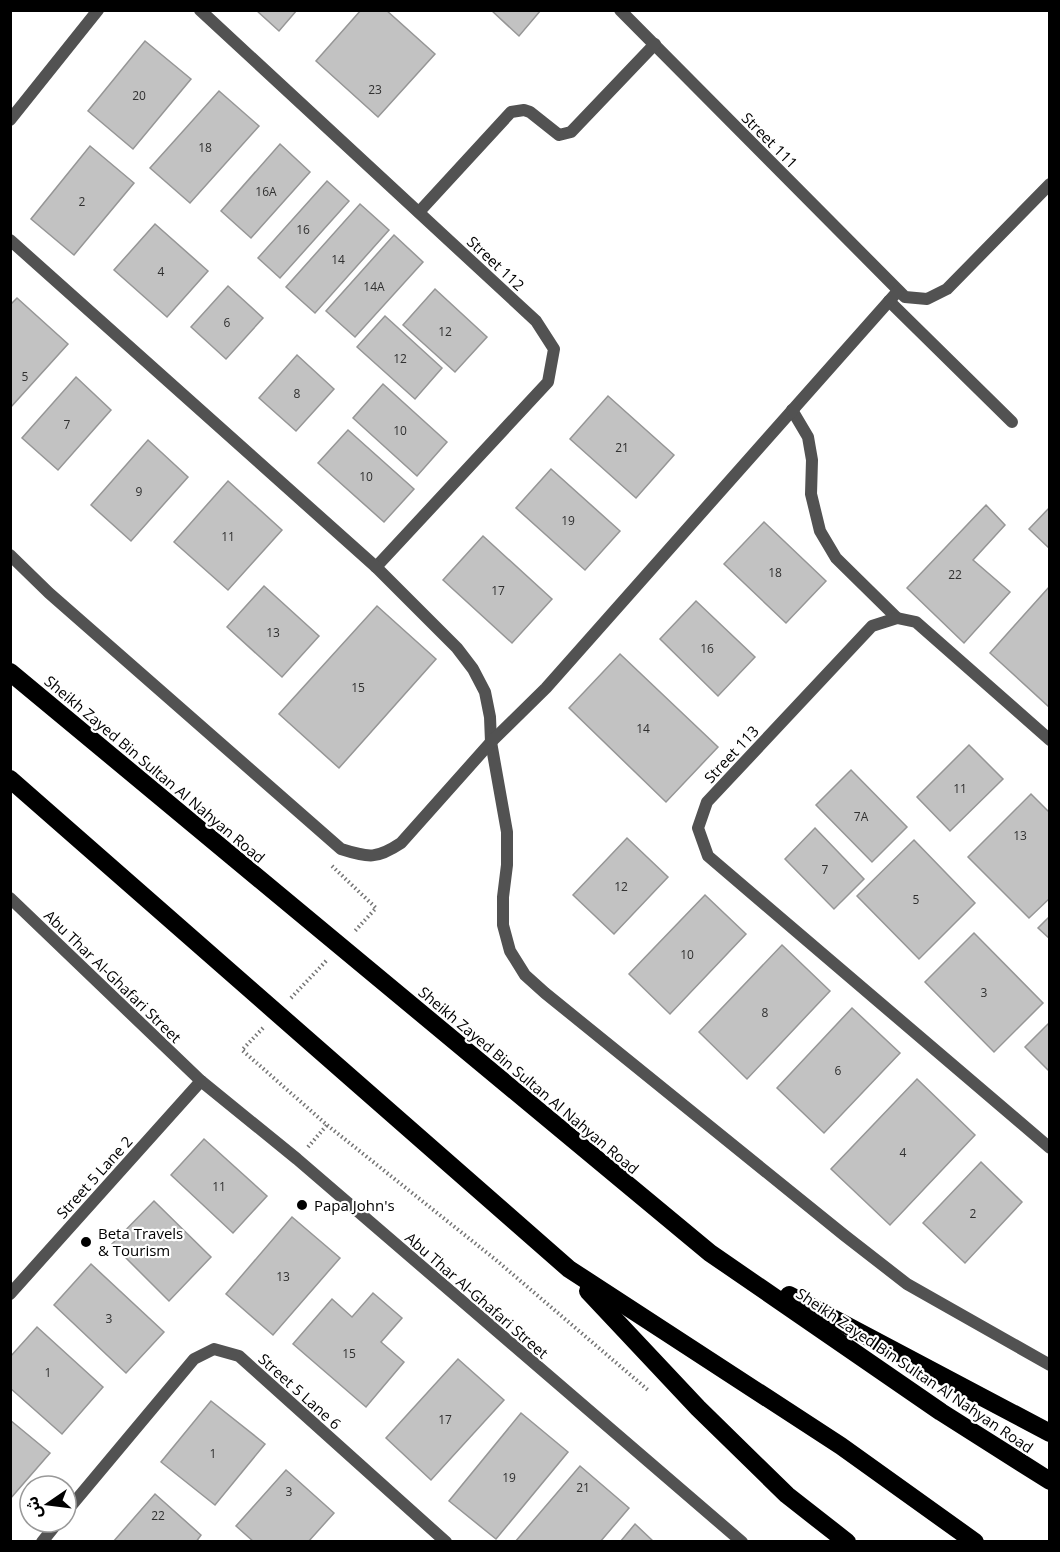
<svg xmlns="http://www.w3.org/2000/svg" width="1060" height="1552" font-family="'Open Sans','Noto Sans Arabic',sans-serif">
<style>
.building{fill:#c2c2c2;stroke:#969696;stroke-width:1.5}
.lines{fill:none;stroke-linecap:round;stroke-linejoin:round}
.path{stroke:#747474;stroke-width:4;stroke-dasharray:1.5 3;stroke-linecap:butt}
.minor{stroke:#525252;stroke-width:12}
.tertiary{stroke:#525252;stroke-width:12}
.motorway{stroke:#000;stroke-width:18}
.poi-dot{fill:#000;stroke:#fff;stroke-width:2}
.labels{text-anchor:middle;dominant-baseline:central;stroke-width:4.5;stroke-linejoin:round;paint-order:stroke}
.number-label{font-size:12px;fill:#303030}
.street-label{font-size:15px;fill:#000;stroke:#fff}
.poi-label{font-size:15px;fill:#000;stroke:#fff;text-anchor:start}
</style>
<rect width="100%" height="100%" fill="#fff"/>
<g class="building">
<polygon points="256,10 297,10 279,31"/>
<polygon points="361,10 386,10 435,54 378,117 316,61"/>
<polygon points="491,10 541,10 519,36"/>
<polygon points="145,41 191,79 133,149 88,111"/>
<polygon points="219,91 259,126 190,203 150,168"/>
<polygon points="280,144 310,172 251,238 221,211"/>
<polygon points="90,146 134,183 74,255 31,219"/>
<polygon points="327,181 349,201 280,278 258,258"/>
<polygon points="360,204 389,230 315,313 286,287"/>
<polygon points="155,224 208,271 167,317 114,270"/>
<polygon points="394,235 423,262 355,337 326,311"/>
<polygon points="228,286 263,318 226,359 191,327"/>
<polygon points="435,289 487,337 455,372 403,325"/>
<polygon points="17,298 68,344 10,408 10,305"/>
<polygon points="385,316 442,368 415,399 357,347"/>
<polygon points="297,355 334,389 296,431 259,398"/>
<polygon points="76,377 111,410 58,470 22,438"/>
<polygon points="383,384 447,442 417,476 353,418"/>
<polygon points="608,396 674,455 636,498 570,439"/>
<polygon points="348,430 414,489 384,522 318,463"/>
<polygon points="148,440 188,477 131,541 91,505"/>
<polygon points="551,469 620,531 585,570 516,508"/>
<polygon points="228,481 282,530 228,590 174,542"/>
<polygon points="986,505 1005,525 973,560 1010,592 964,643 907,588"/>
<polygon points="1050,507 1050,549 1029,529"/>
<polygon points="764,522 826,581 786,623 724,564"/>
<polygon points="483,536 552,599 512,643 443,580"/>
<polygon points="264,586 319,636 282,677 227,627"/>
<polygon points="1050,586 1050,705 1048,706 990,653"/>
<polygon points="696,601 755,657 718,696 660,639"/>
<polygon points="377,606 436,659 339,768 279,714"/>
<polygon points="620,654 718,747 666,802 569,708"/>
<polygon points="969,745 1003,779 950,831 917,797"/>
<polygon points="851,770 907,827 872,862 816,805"/>
<polygon points="1031,794 1050,813 1050,898 1029,918 968,857"/>
<polygon points="815,828 864,879 834,909 785,859"/>
<polygon points="627,838 668,877 614,934 573,895"/>
<polygon points="914,840 975,903 919,959 857,896"/>
<polygon points="705,895 746,934 670,1014 629,974"/>
<polygon points="1050,916 1050,939 1038,928"/>
<polygon points="974,933 1043,1003 994,1052 925,982"/>
<polygon points="782,945 830,991 747,1079 699,1032"/>
<polygon points="852,1008 900,1053 824,1133 777,1088"/>
<polygon points="1050,1022 1050,1072 1025,1047"/>
<polygon points="917,1079 975,1135 890,1225 831,1169"/>
<polygon points="204,1139 267,1196 233,1233 171,1175"/>
<polygon points="981,1162 1022,1202 965,1263 923,1223"/>
<polygon points="154,1201 211,1257 169,1301 112,1244"/>
<polygon points="292,1217 340,1258 273,1335 226,1294"/>
<polygon points="91,1264 164,1332 126,1373 54,1305"/>
<polygon points="373,1293 402,1318 381,1342 404,1362 366,1407 293,1344 332,1299 352,1317"/>
<polygon points="37,1327 103,1387 62,1434 10,1388 10,1357"/>
<polygon points="458,1359 504,1400 431,1480 386,1438"/>
<polygon points="211,1401 265,1444 215,1505 161,1462"/>
<polygon points="521,1413 568,1452 496,1539 449,1501"/>
<polygon points="10,1420 50,1453 10,1499"/>
<polygon points="580,1466 629,1508 600,1542 515,1542"/>
<polygon points="286,1470 334,1513 308,1542 254,1542 236,1526"/>
<polygon points="155,1494 201,1535 196,1542 113,1542"/>
<polygon points="635,1524 654,1542 620,1542"/>
</g>
<g class="lines">
<g class="path">
<polyline points="332,866 376,908 355,931"/>
<polyline points="291,998 327,960"/>
<polyline points="263,1028 242,1050 327,1125 496,1260 648,1390"/>
<polyline points="308,1147 327,1125"/>
</g>
<g class="minor">
<polyline points="200,10 536,321 554,349 548,382 376,567"/>
<polyline points="620,10 905,297 927,299 947,289 1050,184"/>
<polyline points="10,120 98,10"/>
<polyline points="419,212 511,112 524,110 530,112 559,135 571,132 655,44"/>
<polyline points="10,240 376,567 457,648 473,669 485,692 490,717 491,742 507,832 507,865 503,897 503,925 510,951 525,975 545,993 844,1235 907,1284 1050,1365"/>
<polyline points="889,301 1012,422"/>
<polyline points="792,410 808,437 812,460 811,494 820,531 836,558 897,618"/>
<path d="M10 555 49 593 341 849C369 858 377 859 401 843L491 742 546 688 898 291"/>
<polyline points="1050,740 916,622 897,618 872,626 707,802 698,828 708,856 1050,1148"/>
<polyline points="10,1294 201,1081"/>
<polyline points="66,1512 194,1359 214,1349 239,1356 446,1542"/>
<polyline points="42,1542 58,1522"/>
</g>
<polyline class="tertiary" points="10,898 201,1081 297,1159 742,1542"/>
<g class="motorway">
<polyline points="10,672 710,1253 941,1412 1050,1481"/>
<polyline points="10,779 569,1269 841,1446 975,1542"/>
<polyline points="588,1291 698,1408 787,1495 847,1542"/>
<polyline points="789,1295 1050,1433"/>
</g>
</g>
<g class="poi-dot">
<circle cx="302" cy="1205" r="6"/>
<circle cx="86" cy="1242" r="6"/>
</g>
<g class="labels">
<g class="number-label">
<text x="375" y="89">23</text>
<text x="139" y="95">20</text>
<text x="205" y="147">18</text>
<text x="266" y="191">16A</text>
<text x="82" y="201">2</text>
<text x="303" y="229">16</text>
<text x="338" y="259">14</text>
<text x="161" y="271">4</text>
<text x="374" y="286">14A</text>
<text x="227" y="322">6</text>
<text x="445" y="331">12</text>
<text x="400" y="358">12</text>
<text x="25" y="376">5</text>
<text x="297" y="393">8</text>
<text x="67" y="424">7</text>
<text x="400" y="430">10</text>
<text x="622" y="447">21</text>
<text x="366" y="476">10</text>
<text x="139" y="491">9</text>
<text x="568" y="520">19</text>
<text x="228" y="536">11</text>
<text x="775" y="572">18</text>
<text x="955" y="574">22</text>
<text x="498" y="590">17</text>
<text x="273" y="632">13</text>
<text x="707" y="648">16</text>
<text x="358" y="687">15</text>
<text x="643" y="728">14</text>
<text x="960" y="788">11</text>
<text x="861" y="816">7A</text>
<text x="1020" y="835">13</text>
<text x="825" y="869">7</text>
<text x="621" y="886">12</text>
<text x="916" y="899">5</text>
<text x="687" y="954">10</text>
<text x="984" y="992">3</text>
<text x="765" y="1012">8</text>
<text x="838" y="1070">6</text>
<text x="903" y="1152">4</text>
<text x="219" y="1186">11</text>
<text x="973" y="1213">2</text>
<text x="283" y="1276">13</text>
<text x="109" y="1318">3</text>
<text x="349" y="1353">15</text>
<text x="48" y="1372">1</text>
<text x="445" y="1419">17</text>
<text x="213" y="1453">1</text>
<text x="509" y="1477">19</text>
<text x="583" y="1487">21</text>
<text x="289" y="1491">3</text>
<text x="158" y="1515">22</text>
</g>
<g class="street-label">
<text transform="translate(770 140) rotate(45)">Street 111</text>
<text transform="translate(496 263) rotate(43)">Street 112</text>
<text transform="translate(731 754) rotate(-47)">Street 113</text>
<text transform="translate(155 769) rotate(40)">Sheikh Zayed Bin Sultan Al Nahyan Road</text>
<text transform="translate(113 976) rotate(44)">Abu Thar Al-Ghafari Street</text>
<text transform="translate(529 1080) rotate(40)">Sheikh Zayed Bin Sultan Al Nahyan Road</text>
<text transform="translate(94 1177) rotate(-48)">Street 5 Lane 2</text>
<text transform="translate(477 1295) rotate(41)">Abu Thar Al-Ghafari Street</text>
<text transform="translate(915 1370) rotate(34)">Sheikh Zayed Bin Sultan Al Nahyan Road</text>
<text transform="translate(300 1391) rotate(42)">Street 5 Lane 6</text>
</g>
<g class="poi-label">
<text x="314" y="1205">Papa John's</text>
<text x="98" y="1233">Beta Travels<tspan x="98" dy="17">&amp; Tourism</tspan></text>
</g>
</g>
<rect width="1060" height="1552" fill="none" stroke="#000000" stroke-width="24"/>
<g transform="translate(48 1504) rotate(256)"><circle r="28" fill="#ffffff" stroke="#999999" stroke-width="1.5"/>
<path d="M0-4.5L10 22L0 15L-10 22Z" fill="#000000"/>
<text y="-9" font-size="16" font-weight="bold" text-anchor="middle" fill="#000000">ش</text>
</g>
</svg>
